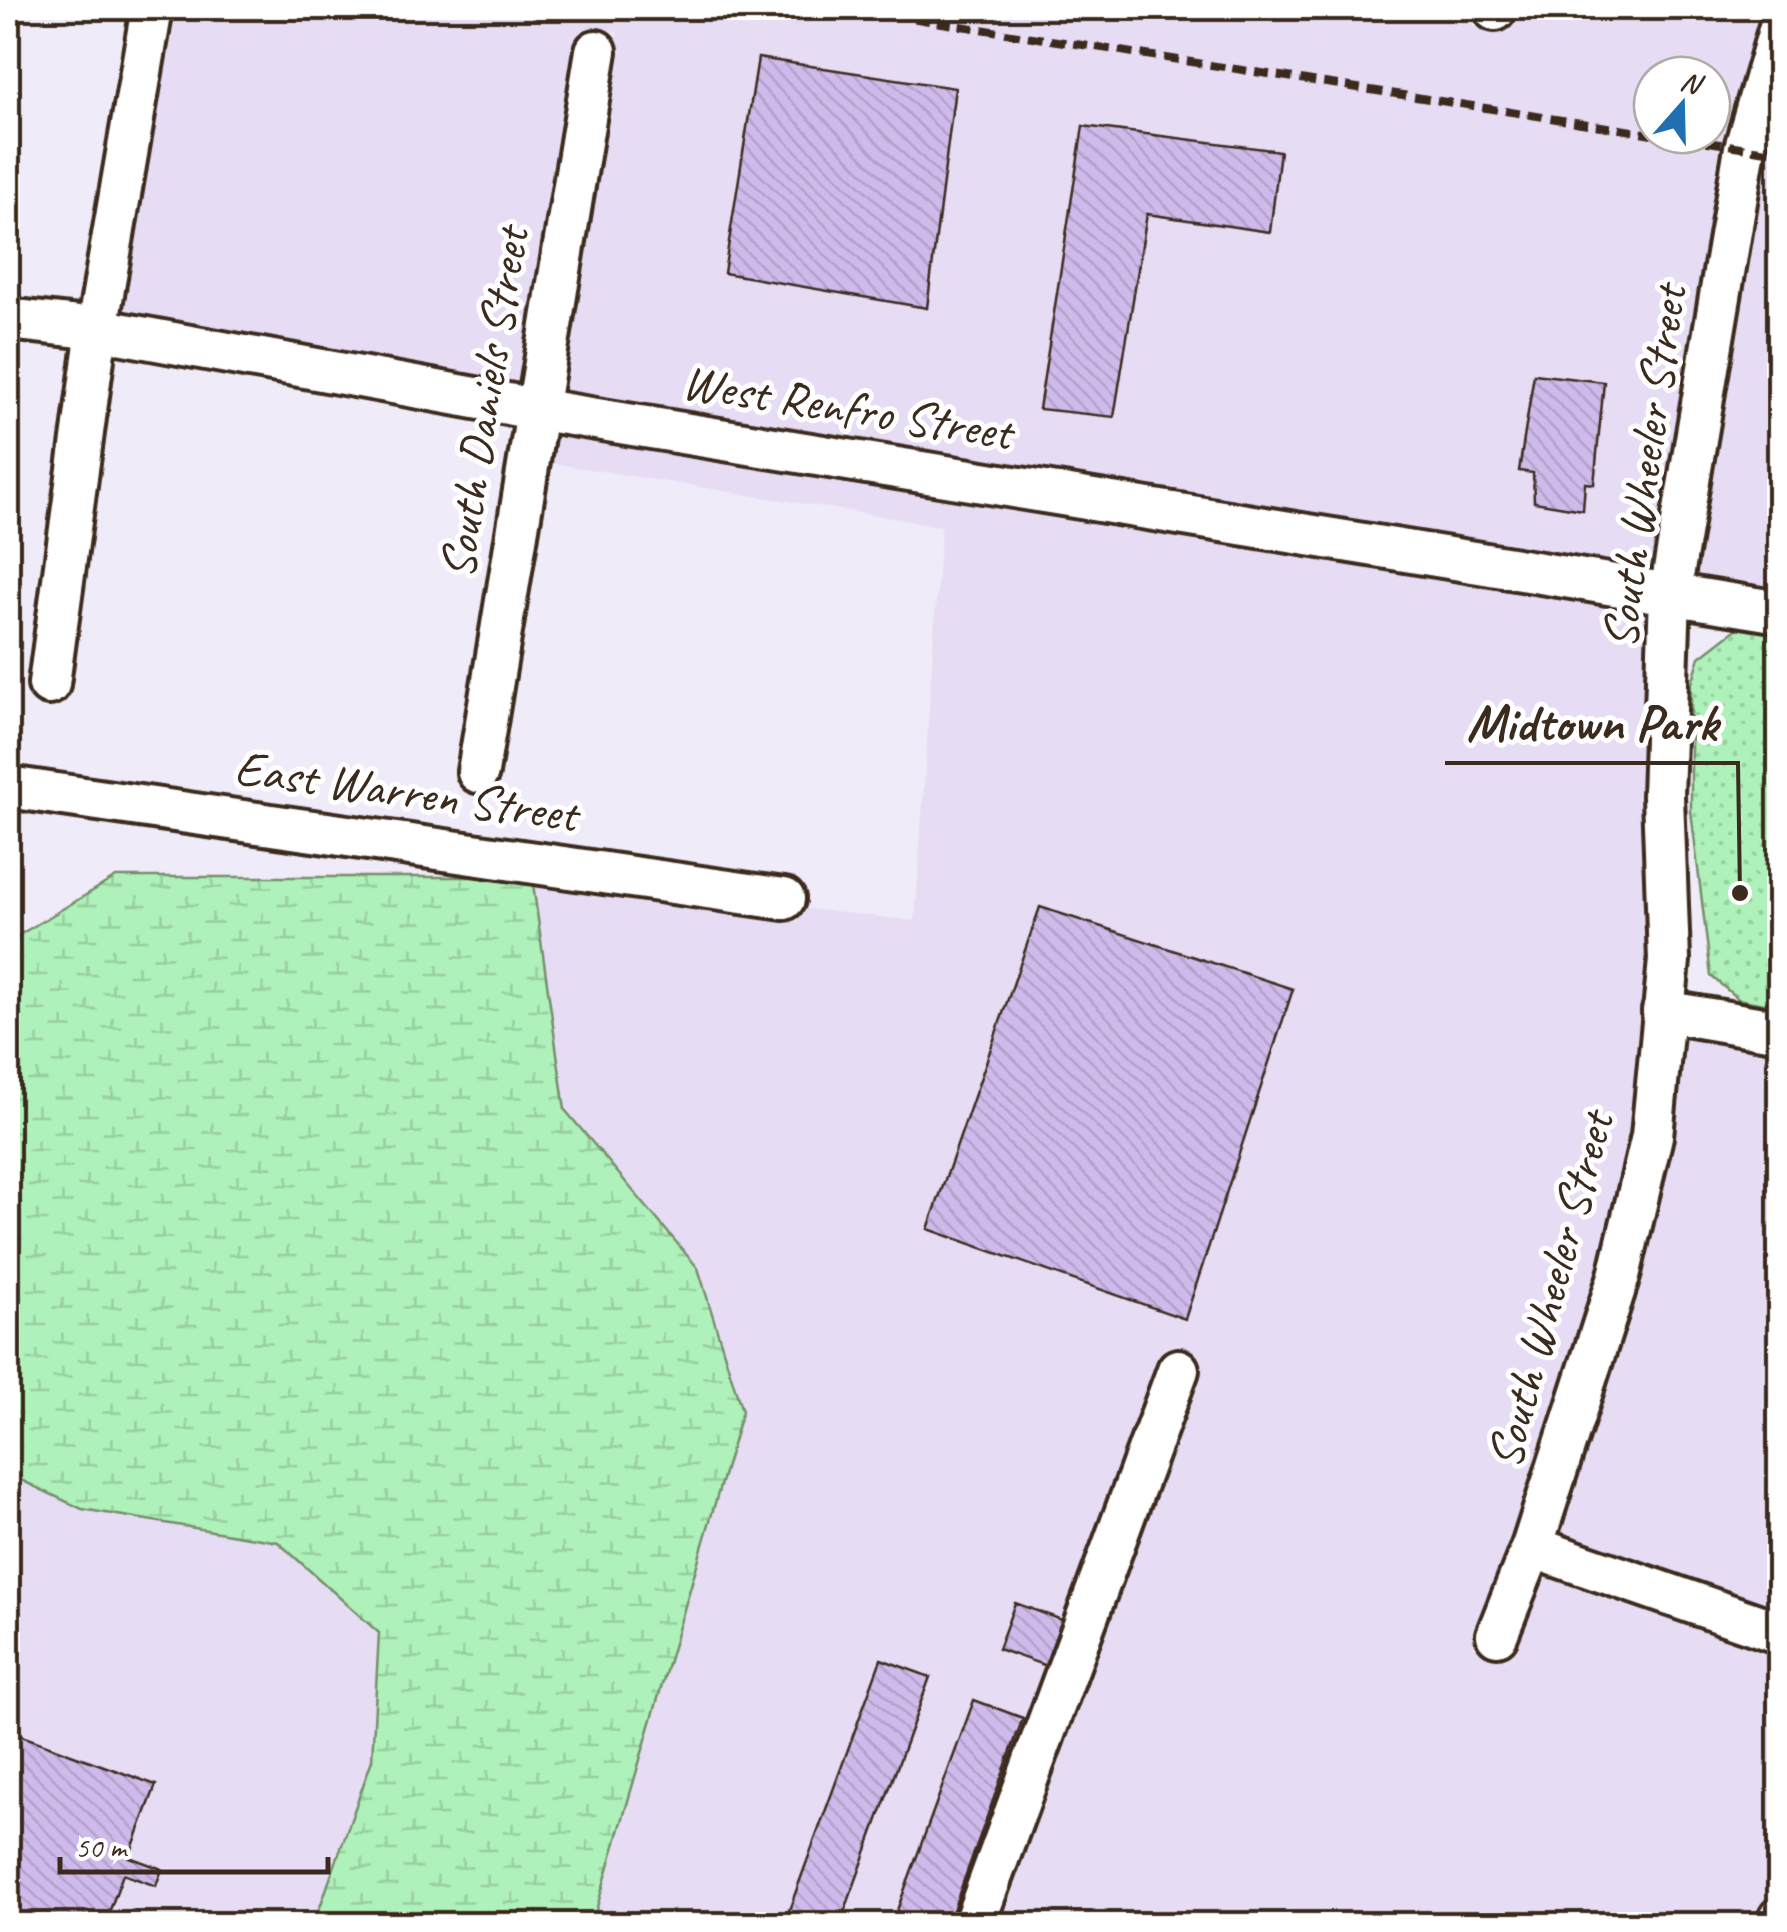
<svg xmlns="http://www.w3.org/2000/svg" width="1787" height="1932" font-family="Caveat,sans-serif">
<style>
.built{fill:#e6ddf5;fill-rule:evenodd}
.wetland{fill:url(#wetland-marsh);stroke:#758e6c;stroke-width:2.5}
.park{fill:url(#park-dots);stroke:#758e6c;stroke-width:2.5}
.building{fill:url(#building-back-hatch);stroke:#3b2a1e;stroke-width:2.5}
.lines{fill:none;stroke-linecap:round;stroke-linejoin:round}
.minor-casing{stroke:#3b2a1e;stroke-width:48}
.minor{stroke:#fff;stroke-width:40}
.rail{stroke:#3b2a1e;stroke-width:8;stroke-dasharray:15 8;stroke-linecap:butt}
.labels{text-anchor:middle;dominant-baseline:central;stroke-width:10;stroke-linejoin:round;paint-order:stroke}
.street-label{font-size:50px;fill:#3b2a1e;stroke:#fff}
.leader{fill:none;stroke:#3b2a1e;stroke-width:4}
.callout-dot{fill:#3b2a1e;stroke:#fff;stroke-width:4}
.callout-label{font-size:52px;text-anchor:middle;font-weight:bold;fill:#3b2a1e;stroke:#fff;stroke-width:10;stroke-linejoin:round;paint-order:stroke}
</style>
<defs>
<pattern id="wetland-marsh" width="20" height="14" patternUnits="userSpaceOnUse" patternTransform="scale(2.5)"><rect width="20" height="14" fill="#aff1ba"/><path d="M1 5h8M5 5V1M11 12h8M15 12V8" fill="none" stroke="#97cf9f"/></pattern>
<pattern id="park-dots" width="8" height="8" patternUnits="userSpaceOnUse" patternTransform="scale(2.5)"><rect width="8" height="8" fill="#aff1ba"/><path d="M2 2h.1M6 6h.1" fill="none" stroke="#97cf9f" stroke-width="1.8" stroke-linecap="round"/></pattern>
<pattern id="building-back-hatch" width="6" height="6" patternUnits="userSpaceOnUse" patternTransform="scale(2.5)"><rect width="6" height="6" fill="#cebbeb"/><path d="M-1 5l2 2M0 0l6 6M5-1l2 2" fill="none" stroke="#b2a1c9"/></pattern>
</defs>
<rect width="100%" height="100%" fill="#f0ebf9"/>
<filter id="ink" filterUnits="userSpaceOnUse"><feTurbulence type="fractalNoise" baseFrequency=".01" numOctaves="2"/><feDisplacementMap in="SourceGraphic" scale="20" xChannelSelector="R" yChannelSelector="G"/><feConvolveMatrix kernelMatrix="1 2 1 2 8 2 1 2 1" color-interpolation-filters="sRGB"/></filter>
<g filter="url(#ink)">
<g class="built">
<path d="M171 8H1476L1473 27 1509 32 1515 8H1767L1727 144 1655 571 557 392 618 32 582 29 520 385 119 312ZM1652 75H1712V135H1652Z"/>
<polygon points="1779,97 1779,591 1692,577 1764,152"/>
<polygon points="550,432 1651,612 1650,960 1640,1028 1634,1135 1601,1272 1514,1541 1472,1646 1506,1660 1541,1573 1779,1655 1779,1864 1759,1924 592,1924 742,1411 698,1268 564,1110 533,884 798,922 802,908 915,921 941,526 545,462"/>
<polygon points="1679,1036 1779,1053 1779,1611 1555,1534"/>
<polygon points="8,1474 82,1509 278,1542 379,1633 372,1760 314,1924 8,1924"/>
</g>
<polygon class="wetland" points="116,877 489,877 533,884 565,1110 698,1268 742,1411 592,1924 314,1924 372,1760 379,1633 278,1542 82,1509 8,1474 8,968 19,935"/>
<polygon class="park" points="1744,623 1779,628 1779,1007 1738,999 1711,976 1691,811 1691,686 1700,657"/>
<g class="building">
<polygon points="758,58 955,88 927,308 724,273"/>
<polygon points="1083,126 1280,151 1270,232 1147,214 1114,417 1039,409"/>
<polygon points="1534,374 1604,382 1594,484 1585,483 1583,510 1534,502 1533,473 1519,471"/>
<polygon points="1040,907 1293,989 1185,1319 928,1229"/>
<polygon points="1015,1603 1065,1621 1049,1667 998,1649"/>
<polygon points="881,1659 930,1677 840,1924 784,1924"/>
<polygon points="974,1700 1023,1718 948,1924 892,1924"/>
<polygon points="8,1731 156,1785 129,1857 162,1869 156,1886 123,1874 105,1924 8,1924"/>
</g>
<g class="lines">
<defs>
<g id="minor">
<polyline points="1495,10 1495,8"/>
<polyline points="1780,27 1745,148 1670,594 1663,796 1669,960 1652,1136 1619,1276 1532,1547 1780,1633"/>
<polyline points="8,319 97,329 535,409 1780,612"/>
<polyline points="49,684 97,329 152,8"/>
<polyline points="478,772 596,51"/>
<polyline points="8,787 784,899"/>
<polyline points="1663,1011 1780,1031"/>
<polyline points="1497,1635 1532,1547"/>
<polyline points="974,1924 1178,1370"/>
<polyline points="1777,1924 1780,1918"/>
</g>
</defs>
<use href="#minor" class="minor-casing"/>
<use href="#minor" class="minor"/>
<g class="rail">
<polyline points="846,8 1652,134"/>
<polyline points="1661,135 1780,153"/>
</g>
</g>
</g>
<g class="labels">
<g class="street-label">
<text transform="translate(484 403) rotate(-81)">South Daniels Street</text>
<text transform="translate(847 407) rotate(9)">West Renfro Street</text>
<text transform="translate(1644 467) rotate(-82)">South Wheeler Street</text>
<text transform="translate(406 791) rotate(8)">East Warren Street</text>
<text transform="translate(1550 1290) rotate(-75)">South Wheeler Street</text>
</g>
</g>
<path class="leader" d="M1740 893L1738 763H1445"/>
<circle class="callout-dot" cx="1740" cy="893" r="10"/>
<g class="callout-label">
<text x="1592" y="740">Midtown Park</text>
</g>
<rect width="1787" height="1932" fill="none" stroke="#fff" stroke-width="40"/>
<rect x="20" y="20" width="1747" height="1892" fill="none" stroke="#3b2a1e" stroke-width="4" filter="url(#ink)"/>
<g transform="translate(1682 105) rotate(20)"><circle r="48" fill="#ffffff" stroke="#b1aaa5" stroke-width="2.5"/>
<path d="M0-8L18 38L0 25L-18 38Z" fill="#1f6fb2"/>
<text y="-15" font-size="28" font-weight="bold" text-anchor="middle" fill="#3b2a1e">N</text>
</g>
<path d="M60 1857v15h268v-15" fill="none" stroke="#3b2a1e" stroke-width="5"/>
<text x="75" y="1857" font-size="30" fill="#3b2a1e" stroke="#ffffff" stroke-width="8" paint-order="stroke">50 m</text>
</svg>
